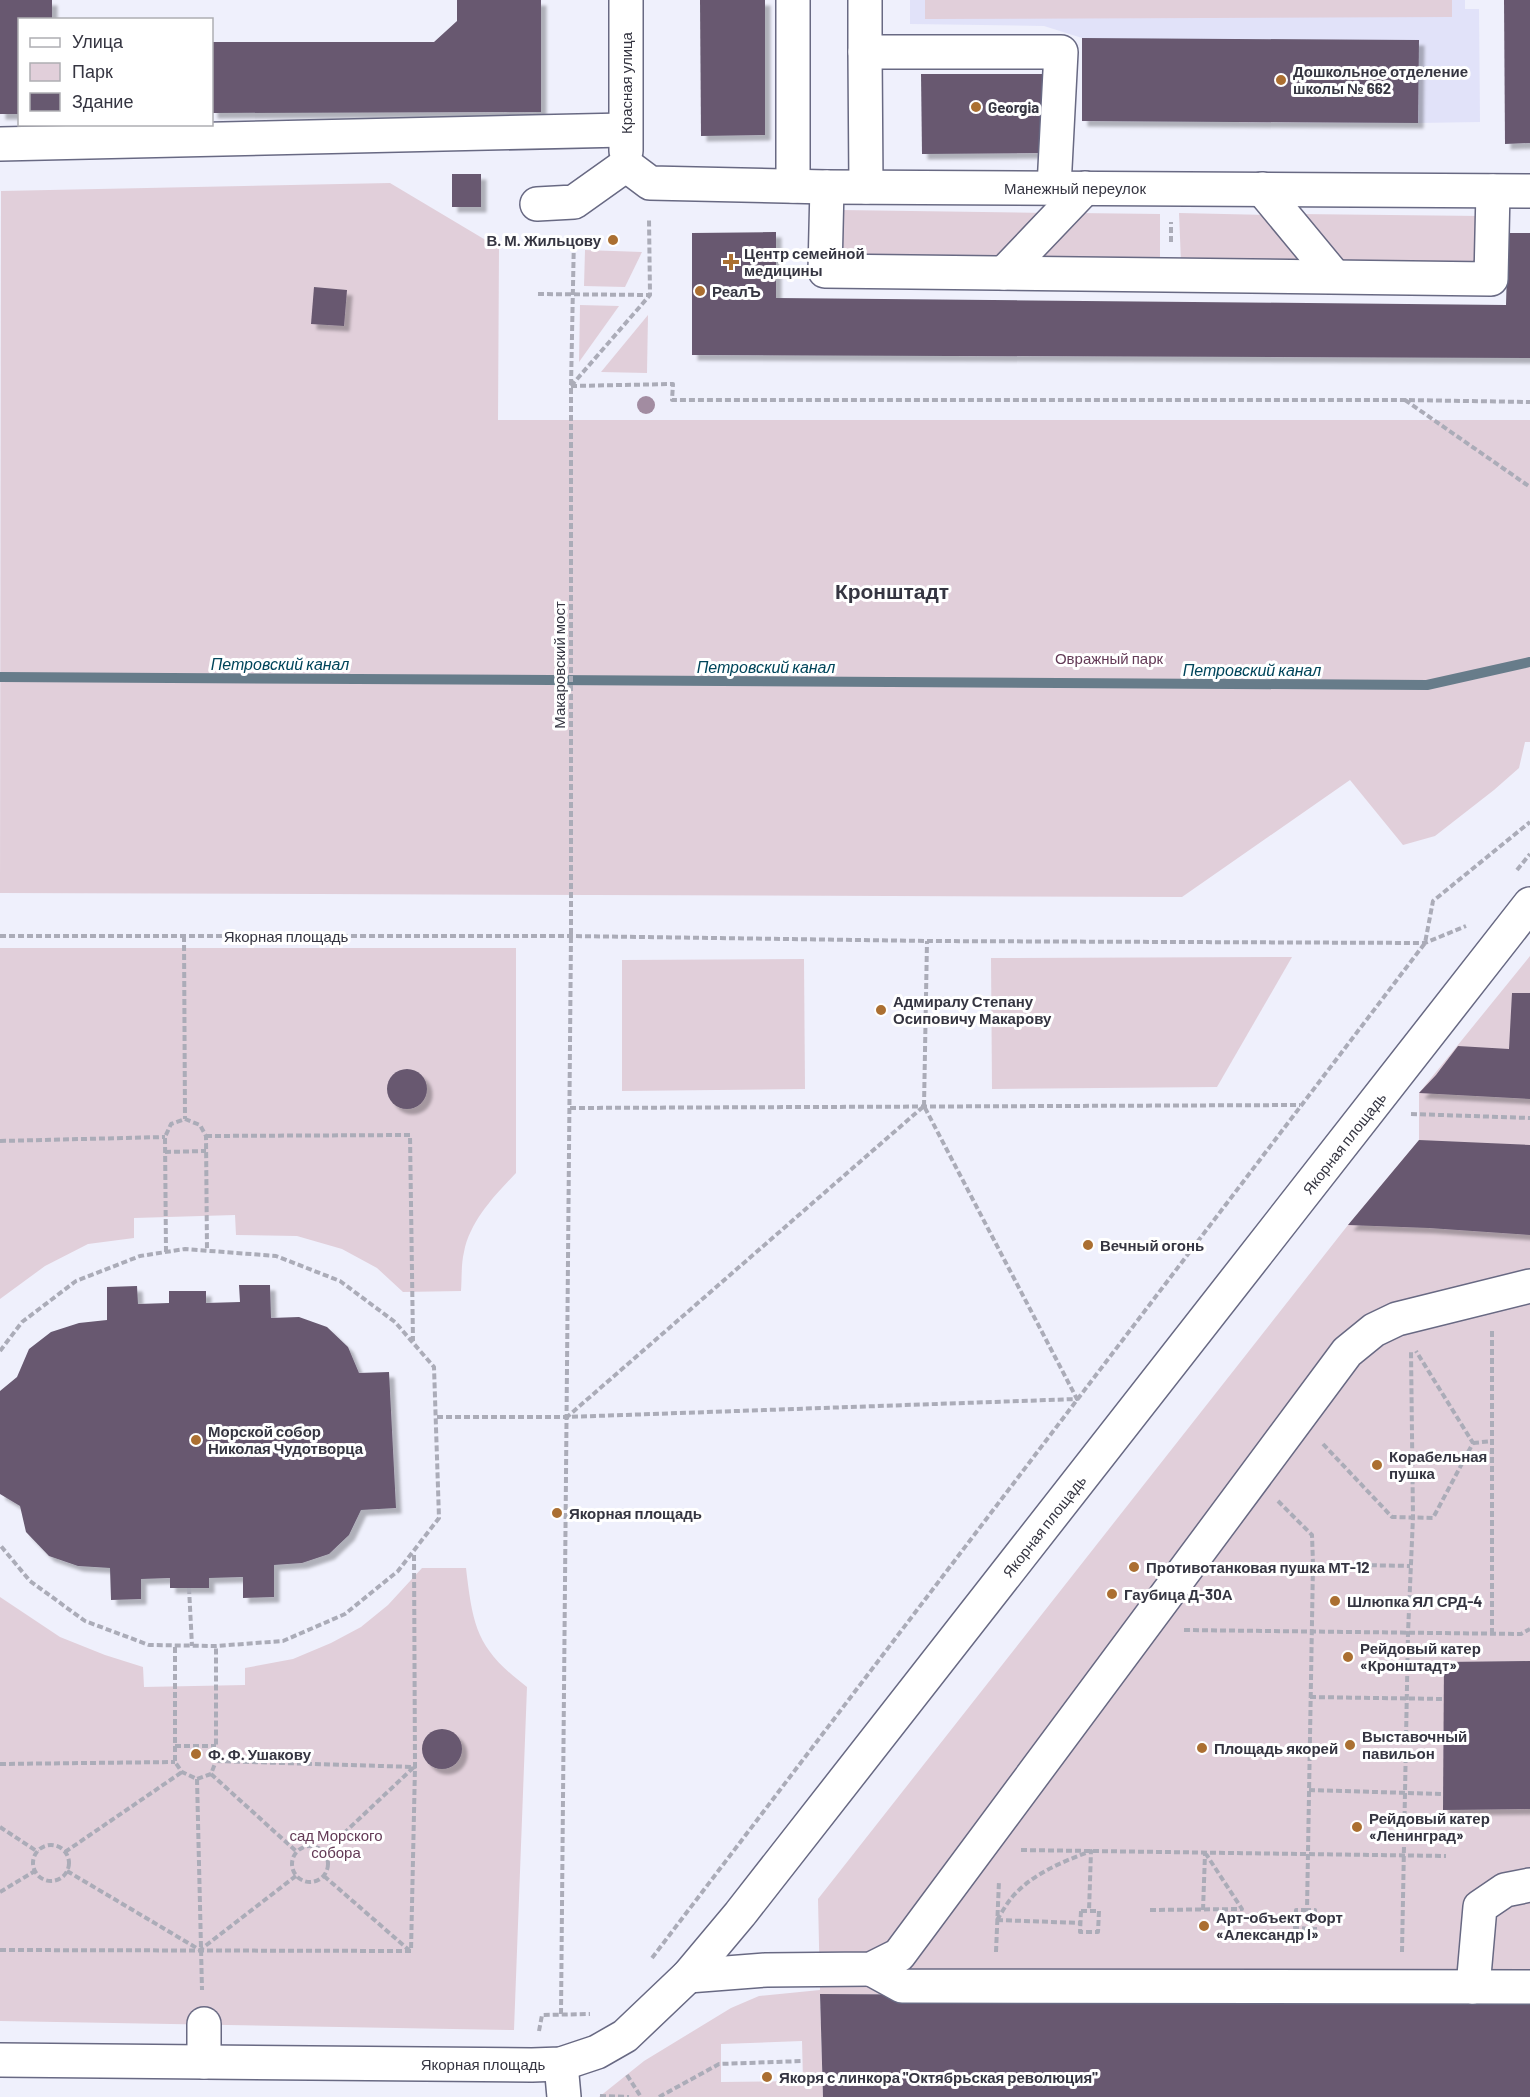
<svg xmlns="http://www.w3.org/2000/svg" width="1530" height="2097" font-family="Barlow,sans-serif">
<style>
.built{fill:#e1e2f9}
.green{fill:#e1cfda;fill-rule:evenodd}
.lines{fill:none;stroke-linecap:round;stroke-linejoin:round}
.stream{stroke:#677c8a;stroke-width:10}
.building{fill:#675970;filter:url(#shadow)}
.minor-casing{stroke:#686983;stroke-width:36}
.path{stroke:#abacb8;stroke-width:4;stroke-dasharray:6 3;stroke-linecap:butt}
.minor{stroke:#fff;stroke-width:33}
.tree{fill:#a28ca1}
.poi-dot{fill:#ab6f31;stroke:#fff;stroke-width:2}
.labels{text-anchor:middle;dominant-baseline:central;stroke-width:6;stroke-linejoin:round;paint-order:stroke}
.poi-label{font-size:15px;font-weight:bold;fill:#353541;stroke:#fff;text-anchor:start}
.street-label{font-size:15px;fill:#353541;stroke:#fff}
.park-label{font-size:15px;fill:#633a56;stroke:#fff}
.water-label{font-size:16px;font-style:italic;fill:#01455b;stroke:#fff}
.district-label{font-size:21px;font-weight:bold;fill:#353541;stroke:#fff}
</style>
<defs>
<filter id="shadow"><feDropShadow dx="5.5" dy="5.5" stdDeviation="1.5" flood-color="#0004"/></filter>
</defs>
<rect width="100%" height="100%" fill="#eff0fc"/>
<polygon class="built" points="910,0 1465,0 1465,9 1479,9 1480,122 1418,123 1082,121 1082,38 1044,26 910,24"/>
<g class="green">
<polygon points="925,0 1452,0 1452,17 925,19"/>
<polygon points="390,183 499,248 498,420 1530,420 1530,742 1525,742 1519,768 1494,790 1435,836 1403,845 1350,780 1182,897 0,893 1,191"/>
<polygon points="840,210 1048,213 1001,260 838,258"/>
<polygon points="1077,213 1160,214 1160,263 1032,261"/>
<polygon points="1179,213 1269,215 1309,264 1181,262"/>
<polygon points="1298,214 1482,216 1481,267 1343,265"/>
<polygon points="585,250 642,252 625,287 584,286"/>
<polygon points="580,305 619,306 579,362"/>
<polygon points="648,315 647,373 601,372"/>
<path d="M0 948H516V1173C495 1195 470 1221 464 1252 461 1264 462 1278 461 1291L403 1292 377 1268 342 1249 297 1236 236 1235 235 1215 134 1218V1238L88 1244 45 1266 0 1299Z"/>
<path d="M1530 956V1998L820 1994 823 2097H599L644 2061 731 2008 759 1996 820 1990 818 1899 1348 1225 1419 1140V1093ZM802 2041 803 2081 721 2082V2044Z"/>
<polygon points="1292,957 1217,1087 992,1089 991,958"/>
<polygon points="804,959 805,1089 622,1091 622,960"/>
<path d="M422 1568H466C473 1628 477 1649 527 1687L514 2030 0 2021V1597L60 1637 105 1655 143 1667 144 1687 245 1685V1668L293 1659 331 1643 361 1627 388 1605Z"/>
</g>
<g class="lines">
<polyline class="stream" points="0,677 1427,685 1530,662"/>
</g>
<g class="building">
<polygon points="0,0 52,0 52,20 20,20 20,114 0,114"/>
<polygon points="457,0 541,0 541,112 212,113 212,42 434,42 457,21"/>
<polygon points="700,0 765,0 765,135 701,136"/>
<polygon points="1504,0 1530,0 1530,143 1505,144"/>
<polygon points="1082,38 1419,40 1418,123 1082,121"/>
<polygon points="921,74 1045,74 1045,153 922,154"/>
<rect x="452" y="174" width="29" height="33"/>
<polygon points="776,232 776,298 1506,305 1508,233 1530,233 1530,358 692,355 692,233"/>
<polygon points="314,287 347,290 344,326 311,324"/>
<polygon points="1512,993 1530,993 1530,1099 1419,1093 1436,1075 1458,1046 1509,1049"/>
<circle cx="407" cy="1089" r="20"/>
<polygon points="1419,1140 1530,1145 1530,1235 1429,1228 1348,1225"/>
<polygon points="239,1285 270,1285 271,1318 299,1317 327,1327 348,1347 359,1373 389,1372 396,1508 361,1510 349,1535 329,1554 302,1563 274,1565 274,1597 243,1598 243,1577 209,1578 209,1588 170,1588 170,1578 141,1579 141,1599 111,1600 110,1568 78,1566 49,1556 26,1532 20,1506 0,1494 0,1391 17,1377 29,1349 51,1332 79,1323 107,1320 107,1287 137,1286 138,1304 169,1303 169,1291 206,1291 206,1303 240,1302"/>
<polygon points="1530,1661 1530,1809 1443,1810 1444,1662"/>
<circle cx="442" cy="1749" r="20"/>
<polygon points="820,1994 1530,1998 1530,2097 823,2097"/>
</g>
<g class="lines">
<defs>
<g id="minor">
<polyline points="793,0 793,186"/>
<polyline points="865,0 865,52 1061,52 1054,187"/>
<polyline points="865,52 866,187"/>
<polyline points="0,144 625,130"/>
<polyline points="626,151 626,0"/>
<polyline points="626,165 650,183 827,187 1530,191"/>
<polyline points="827,187 825,271 1491,279 1493,191"/>
<polyline points="1262,189 1334,276"/>
<polyline points="537,204 574,202 626,165"/>
<polyline points="1004,273 1085,188"/>
<polyline points="871,1969 902,1986 1530,1987"/>
<polyline points="688,1976 766,1970 871,1969 899,1955 1347,1352 1374,1330 1397,1319 1530,1286"/>
<polyline points="1473,1987 1480,1907 1505,1890 1530,1885"/>
<polyline points="204,2024 204,2062"/>
<polyline points="0,2060 532,2065 561,2064 597,2052 625,2036 688,1976 740,1914 1530,904"/>
<polyline points="561,2064 564,2097"/>
</g>
</defs>
<use href="#minor" class="minor-casing"/>
<g class="path">
<polyline points="1171,242 1171,222"/>
<polyline points="538,294 650,295"/>
<polyline points="571,386 673,384 672,400 1405,400 1530,402"/>
<polyline points="571,386 650,295 649,219"/>
<polyline points="1405,400 1530,487"/>
<polyline points="1517,870 1530,854"/>
<polyline points="0,936 571,936 927,941 1425,943 1466,926"/>
<polyline points="184,936 185,1119"/>
<polyline points="924,1106 927,941"/>
<polyline points="570,1108 1300,1105"/>
<polyline points="1411,1114 1530,1118"/>
<polyline points="206,1136 410,1135 413,1341"/>
<polyline points="0,1141 165,1137"/>
<polyline points="165,1152 206,1151"/>
<polyline points="166,1252 165,1137 171,1124 185,1119 200,1125 206,1136 207,1250"/>
<polyline points="1492,1331 1492,1633"/>
<polyline points="0,1351 22,1322 76,1281 140,1256 185,1249 276,1256 340,1281 395,1322 434,1367 439,1518 398,1571 345,1614 283,1641 216,1646 149,1645 85,1621 30,1581 0,1545"/>
<polyline points="437,1417 567,1417 1077,1399 924,1106 567,1417"/>
<polyline points="1473,1443 1493,1441"/>
<polyline points="1323,1444 1392,1517 1433,1518 1473,1443 1416,1351"/>
<polyline points="1278,1501 1312,1535 1313,1564 1410,1566"/>
<polyline points="189,1588 192,1646"/>
<polyline points="1184,1630 1521,1634 1530,1629"/>
<polyline points="175,1647 175,1762 182,1772 197,1779 211,1774 216,1761 216,1646"/>
<polyline points="1310,1697 1443,1699"/>
<polyline points="175,1746 216,1746"/>
<polyline points="216,1761 415,1767 414,1552"/>
<polyline points="0,1764 175,1762"/>
<polyline points="211,1774 297,1852"/>
<polyline points="197,1779 202,1990"/>
<polyline points="1309,1790 1443,1794"/>
<polyline points="0,1827 38,1852"/>
<circle cx="51" cy="1863" r="18"/>
<circle cx="310" cy="1864" r="18"/>
<polyline points="1021,1850 1446,1856"/>
<polyline points="65,1852 182,1772"/>
<polyline points="324,1852 414,1767"/>
<polyline points="67,1871 200,1950 297,1875"/>
<polyline points="324,1876 410,1951"/>
<polyline points="0,1892 35,1871"/>
<polyline points="1150,1910 1242,1909 1206,1854"/>
<polyline points="1203,1910 1205,1854"/>
<polyline points="1307,1910 1296,1910 1295,1928 1315,1929 1315,1910 1307,1910 1313,1564"/>
<polygon points="1081,1911 1099,1911 1098,1932 1080,1932"/>
<path d="M997 1920C1002 1912 1007 1903 1013 1896 1034 1873 1062 1862 1091 1851L1089 1911"/>
<polyline points="997,1920 1081,1923"/>
<polyline points="0,1950 411,1951 415,1767"/>
<polyline points="996,1952 999,1881"/>
<polyline points="1402,1952 1408,1633 1413,1517 1411,1351"/>
<polyline points="652,1958 1425,943 1433,901 1530,822"/>
<polyline points="561,2014 571,936 571,386 574,236"/>
<polyline points="539,2031 542,2015 590,2014"/>
<polyline points="627,2075 641,2097"/>
<polyline points="600,2096 629,2097"/>
<polyline points="659,2097 719,2064 802,2061"/>
</g>
<use href="#minor" class="minor"/>
</g>
<circle class="tree" cx="646" cy="405" r="9"/>
<g class="poi-dot">
<circle cx="1281" cy="80" r="6"/>
<circle cx="976" cy="107" r="6"/>
<circle cx="613" cy="240" r="6"/>
<path d="M728 253h6v6h6v6h-6v6h-6v-6h-6v-6h6z"/>
<circle cx="700" cy="291" r="6"/>
<circle cx="881" cy="1010" r="6"/>
<circle cx="1088" cy="1245" r="6"/>
<circle cx="196" cy="1440" r="6"/>
<circle cx="1377" cy="1465" r="6"/>
<circle cx="557" cy="1513" r="6"/>
<circle cx="1134" cy="1567" r="6"/>
<circle cx="1112" cy="1594" r="6"/>
<circle cx="1335" cy="1601" r="6"/>
<circle cx="1348" cy="1657" r="6"/>
<circle cx="1350" cy="1745" r="6"/>
<circle cx="1202" cy="1748" r="6"/>
<circle cx="196" cy="1754" r="6"/>
<circle cx="1357" cy="1827" r="6"/>
<circle cx="1204" cy="1926" r="6"/>
<circle cx="767" cy="2077" r="6"/>
</g>
<g class="labels">
<g class="poi-label">
<text x="1293" y="71">Дошкольное отделение<tspan x="1293" dy="17">школы № 662</tspan></text>
<text x="988" y="107">Georgia</text>
<text x="601" y="240" text-anchor="end">В. М. Жильцову</text>
<text x="744" y="253">Центр семейной<tspan x="744" dy="17">медицины</tspan></text>
<text x="712" y="291">РеалЪ</text>
<text x="893" y="1001">Адмиралу Степану<tspan x="893" dy="17">Осиповичу Макарову</tspan></text>
<text x="1100" y="1245">Вечный огонь</text>
<text x="208" y="1431">Морской собор<tspan x="208" dy="17">Николая Чудотворца</tspan></text>
<text x="1389" y="1456">Корабельная<tspan x="1389" dy="17">пушка</tspan></text>
<text x="569" y="1513">Якорная площадь</text>
<text x="1146" y="1567">Противотанковая пушка МТ-12</text>
<text x="1124" y="1594">Гаубица Д-30А</text>
<text x="1347" y="1601">Шлюпка ЯЛ СРД-4</text>
<text x="1360" y="1648">Рейдовый катер<tspan x="1360" dy="17">«Кронштадт»</tspan></text>
<text x="1362" y="1736">Выставочный<tspan x="1362" dy="17">павильон</tspan></text>
<text x="1214" y="1748">Площадь якорей</text>
<text x="208" y="1754">Ф. Ф. Ушакову</text>
<text x="1369" y="1818">Рейдовый катер<tspan x="1369" dy="17">«Ленинград»</tspan></text>
<text x="1216" y="1917">Арт-объект Форт<tspan x="1216" dy="17">«Александр I»</tspan></text>
<text x="779" y="2077">Якоря с линкора "Октябрьская революция"</text>
</g>
<g class="street-label">
<text transform="translate(626 83) rotate(-90)">Красная улица</text>
<text x="1075" y="188">Манежный переулок</text>
<text transform="translate(559 665) rotate(-90)">Макаровский мост</text>
<text x="286" y="936">Якорная площадь</text>
<text transform="translate(1344 1143) rotate(-52)">Якорная площадь</text>
<text transform="translate(1044 1526) rotate(-52)">Якорная площадь</text>
<text x="483" y="2064">Якорная площадь</text>
</g>
<g class="park-label">
<text x="1109" y="658">Овражный парк</text>
<text x="336" y="1835">сад Морского<tspan x="336" dy="17">собора</tspan></text>
</g>
<g class="water-label">
<text x="280" y="663">Петровский канал</text>
<text x="766" y="666">Петровский канал</text>
<text x="1252" y="669">Петровский канал</text>
</g>
<g class="district-label">
<text x="892" y="590">Кронштадт</text>
</g>
</g>
<rect x="18" y="18" width="195" height="108" fill="#ffffff" stroke="#aeaeb3" stroke-width="1.5"/>
<rect x="30" y="38" width="30" height="9" fill="#ffffff" stroke="#aeaeb3" stroke-width="1.5"/>
<text x="72" y="48" font-size="18" fill="#353541">Улица</text>
<rect x="30" y="63" width="30" height="18" fill="#e1cfda" stroke="#aeaeb3" stroke-width="1.5"/>
<text x="72" y="78" font-size="18" fill="#353541">Парк</text>
<rect x="30" y="93" width="30" height="18" fill="#675970" stroke="#aeaeb3" stroke-width="1.5"/>
<text x="72" y="108" font-size="18" fill="#353541">Здание</text>
</svg>
